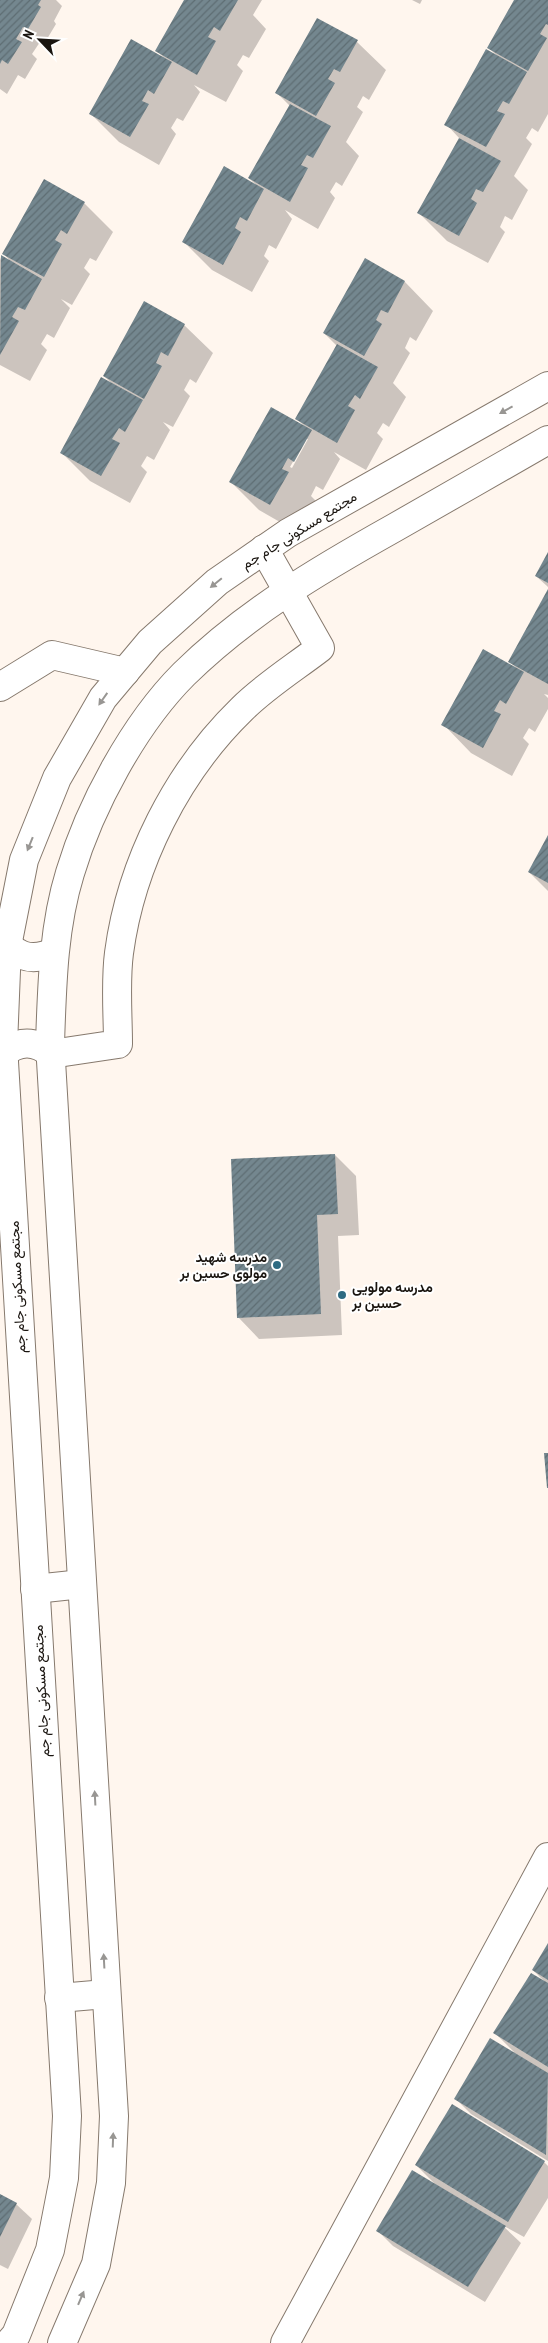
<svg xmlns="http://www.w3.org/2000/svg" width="548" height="2343" font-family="'PT Sans Narrow',Vazirmatn,sans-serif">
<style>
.shadow{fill:#0003;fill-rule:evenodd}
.building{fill:url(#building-hatch)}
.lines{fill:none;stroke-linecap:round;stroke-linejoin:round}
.minor-casing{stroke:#86796d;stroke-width:30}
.minor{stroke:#fff;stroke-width:28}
.oneway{fill:#989693}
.poi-dot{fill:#2e6b82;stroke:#fff;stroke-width:2}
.labels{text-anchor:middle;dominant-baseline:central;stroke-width:4;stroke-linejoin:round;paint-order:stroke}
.street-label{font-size:14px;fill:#1a1510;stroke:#fff}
.poi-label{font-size:14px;font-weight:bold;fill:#1a1510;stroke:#fff;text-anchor:end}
</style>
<defs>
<pattern id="building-hatch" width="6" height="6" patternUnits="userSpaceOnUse" patternTransform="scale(1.25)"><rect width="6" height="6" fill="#74878f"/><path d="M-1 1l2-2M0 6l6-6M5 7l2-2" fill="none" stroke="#5e6d73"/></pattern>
</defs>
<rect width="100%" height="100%" fill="#fff6ee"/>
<g class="shadow">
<polygon points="0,0 56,0 62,6 54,21 56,24 44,44 40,42 32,54 37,59 25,79 18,75 7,94 0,89"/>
<polygon points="185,0 262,0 253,15 266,29 249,58 243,55 237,65 243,71 226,102 194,85 200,92 183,121 177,118 171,128 176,134 159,165 119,142 91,114 163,57 157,51"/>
<polygon points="412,0 422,0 420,4"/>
<polygon points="515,0 548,0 548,114 538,132 532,128 526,138 532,144 514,176 528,190 512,220 505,216 500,227 505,232 488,263 447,241 419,213 460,139 446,124 497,56 489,48"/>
<polygon points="357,42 386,70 369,100 363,96 357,107 363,112 346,142 359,156 342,186 336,182 330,192 335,198 318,229 285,210 292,219 276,249 269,245 264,256 269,261 252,292 212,270 183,241 257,186 249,178 290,106 277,93"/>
<polygon points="84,203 113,232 96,261 90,258 84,268 90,274 72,305 61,299 70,308 54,338 47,334 41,344 47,350 30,381 0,365 0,260 1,257 11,262 4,254"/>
<path d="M365 260 405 282 433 311 416 341 410 337 405 348 410 353 393 383 406 397 389 427 383 423 377 433 383 439 366 470 334 452 340 459 323 490 316 486 311 496 317 502 299 533 259 510 231 482 304 426 297 419 337 346 324 333ZM306 439H308L292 468 290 467Z"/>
<polygon points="184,325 213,353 196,383 190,379 184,390 190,396 173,427 163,422 170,430 154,460 147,456 141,466 147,472 130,503 90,481 61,452 112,384 104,376"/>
<polygon points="548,554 548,587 536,576"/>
<polygon points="548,591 548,695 544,694 548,698 548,709 535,732 529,728 523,738 529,744 512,776 471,753 443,724 517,669 509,661"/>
<polygon points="548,838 548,891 529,872"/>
<polygon points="335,1155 356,1176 359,1235 338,1236 342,1335 259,1339 238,1317"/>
<polygon points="548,1946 548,2161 471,2114 455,2098 514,2052 495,2033 544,1981 533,1970"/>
<polygon points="544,2162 548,2166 548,2198 524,2237 502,2225 521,2243 485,2302 393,2246 377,2230 435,2184 416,2165"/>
<polygon points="0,2196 16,2204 32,2219 8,2269 0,2265"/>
</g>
<g class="building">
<polygon points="0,0 41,0 38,5 41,7 28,29 23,27 16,39 22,42 8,64 2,60 0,64"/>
<polygon points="184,0 238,0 220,31 214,27 208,37 216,41 197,75 155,51"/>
<polygon points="514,0 548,0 548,25 546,24 540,34 547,38 528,71 487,48"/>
<polygon points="317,18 358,40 340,72 334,69 328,79 335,83 316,116 275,93"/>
<polygon points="131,39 172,62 154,94 148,90 142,101 149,104 130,137 89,114"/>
<polygon points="486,49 527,72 509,104 503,101 497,111 505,114 486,147 444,125"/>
<polygon points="290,104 331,126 313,158 307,155 301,165 308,168 290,202 248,178"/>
<polygon points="459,138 501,161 483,192 476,189 471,199 477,203 459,236 417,213"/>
<polygon points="224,166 264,189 247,221 240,217 235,228 241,232 223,265 182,242"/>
<polygon points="44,179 85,202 67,234 61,230 55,240 62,244 44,277 2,254"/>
<polygon points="1,255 42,279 25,310 18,307 12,317 19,321 0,355"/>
<polygon points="365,258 405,281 388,313 381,310 376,320 382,324 364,356 323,333"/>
<polygon points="144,301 185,324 168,356 161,352 156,363 162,366 144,399 103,376"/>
<polygon points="337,344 378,367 360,399 355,395 348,406 355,410 337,443 295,419"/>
<polygon points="101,377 143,400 125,432 119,428 112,439 120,443 101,476 60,453"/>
<polygon points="271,407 312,430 294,462 288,458 282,469 289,472 270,505 229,482"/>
<polygon points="548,552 548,583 535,576"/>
<polygon points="548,589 548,684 508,662"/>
<polygon points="483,649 524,672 506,704 500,700 494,711 501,714 483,748 441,725"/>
<polygon points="548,835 548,883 528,872"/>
<polygon points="335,1154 338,1214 317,1215 321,1314 237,1318 231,1159"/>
<polygon points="544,1453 548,1453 548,1488 547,1488"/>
<polygon points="548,1943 548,1980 532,1970"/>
<polygon points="531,1973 548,1983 548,2067 493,2033"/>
<polygon points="490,2038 548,2073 546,2155 454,2099"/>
<polygon points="452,2104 545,2161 508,2222 415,2165"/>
<polygon points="412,2170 506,2226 468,2287 376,2231"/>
<polygon points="0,2194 17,2203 0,2237"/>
</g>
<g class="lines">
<defs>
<g id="minor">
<polyline points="0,687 52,655 125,672"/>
<path d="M0 933C12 956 30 963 54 952"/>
<path d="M3 1054C18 1040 36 1040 51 1054L118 1044C118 1015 115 983 119 953 131 863 177 772 242 709 265 686 294 668 320 648L264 549"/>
<polyline points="35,1589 82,1584"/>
<polyline points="59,1998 106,1994"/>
<polyline points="9,2343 16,2335 50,2250 64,2178 67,2116 3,1045 7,946 24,860 57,778 103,698 150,642 217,582 288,533 548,386"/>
<path d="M62 2343 96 2264 111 2183 114 2116 50 1044C52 987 53 928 70 873 90 806 134 724 184 674 246 613 319 570 394 528 445 499 497 469 548 440"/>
<polyline points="285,2343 548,1857"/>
</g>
</defs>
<use href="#minor" class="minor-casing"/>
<use href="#minor" class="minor"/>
</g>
<defs><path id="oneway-solid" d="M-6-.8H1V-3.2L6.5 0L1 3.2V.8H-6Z" transform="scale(1.25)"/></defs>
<g class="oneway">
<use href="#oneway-solid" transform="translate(506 410) rotate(151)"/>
<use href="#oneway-solid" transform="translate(216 583) rotate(141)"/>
<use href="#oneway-solid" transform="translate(103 699) rotate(125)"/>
<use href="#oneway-solid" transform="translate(30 844) rotate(112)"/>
<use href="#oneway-solid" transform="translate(95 1798) rotate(-93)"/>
<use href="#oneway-solid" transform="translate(104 1961) rotate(-93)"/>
<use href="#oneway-solid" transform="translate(113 2140) rotate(-88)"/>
<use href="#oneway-solid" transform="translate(81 2298) rotate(-67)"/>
</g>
<g class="poi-dot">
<circle cx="277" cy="1265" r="5"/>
<circle cx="342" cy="1295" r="5"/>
</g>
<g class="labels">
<g class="street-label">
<text transform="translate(299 530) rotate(-32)">مجتمع مسکونی جام جم</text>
<text transform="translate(17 1287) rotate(-93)">مجتمع مسکونی جام جم</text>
<text transform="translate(41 1691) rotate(-93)">مجتمع مسکونی جام جم</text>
</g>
<g class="poi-label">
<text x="267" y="1257">مدرسه شهید<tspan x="267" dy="16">مولوی حسین بر</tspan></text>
<text x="352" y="1287" text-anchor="start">مدرسه مولویی<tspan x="352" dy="16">حسین بر</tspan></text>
</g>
</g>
<g transform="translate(40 40) rotate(295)" stroke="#ffffff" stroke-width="4" paint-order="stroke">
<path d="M0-4L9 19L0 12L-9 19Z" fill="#1a1510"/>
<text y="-8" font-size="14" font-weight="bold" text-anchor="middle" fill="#1a1510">N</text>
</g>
</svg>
